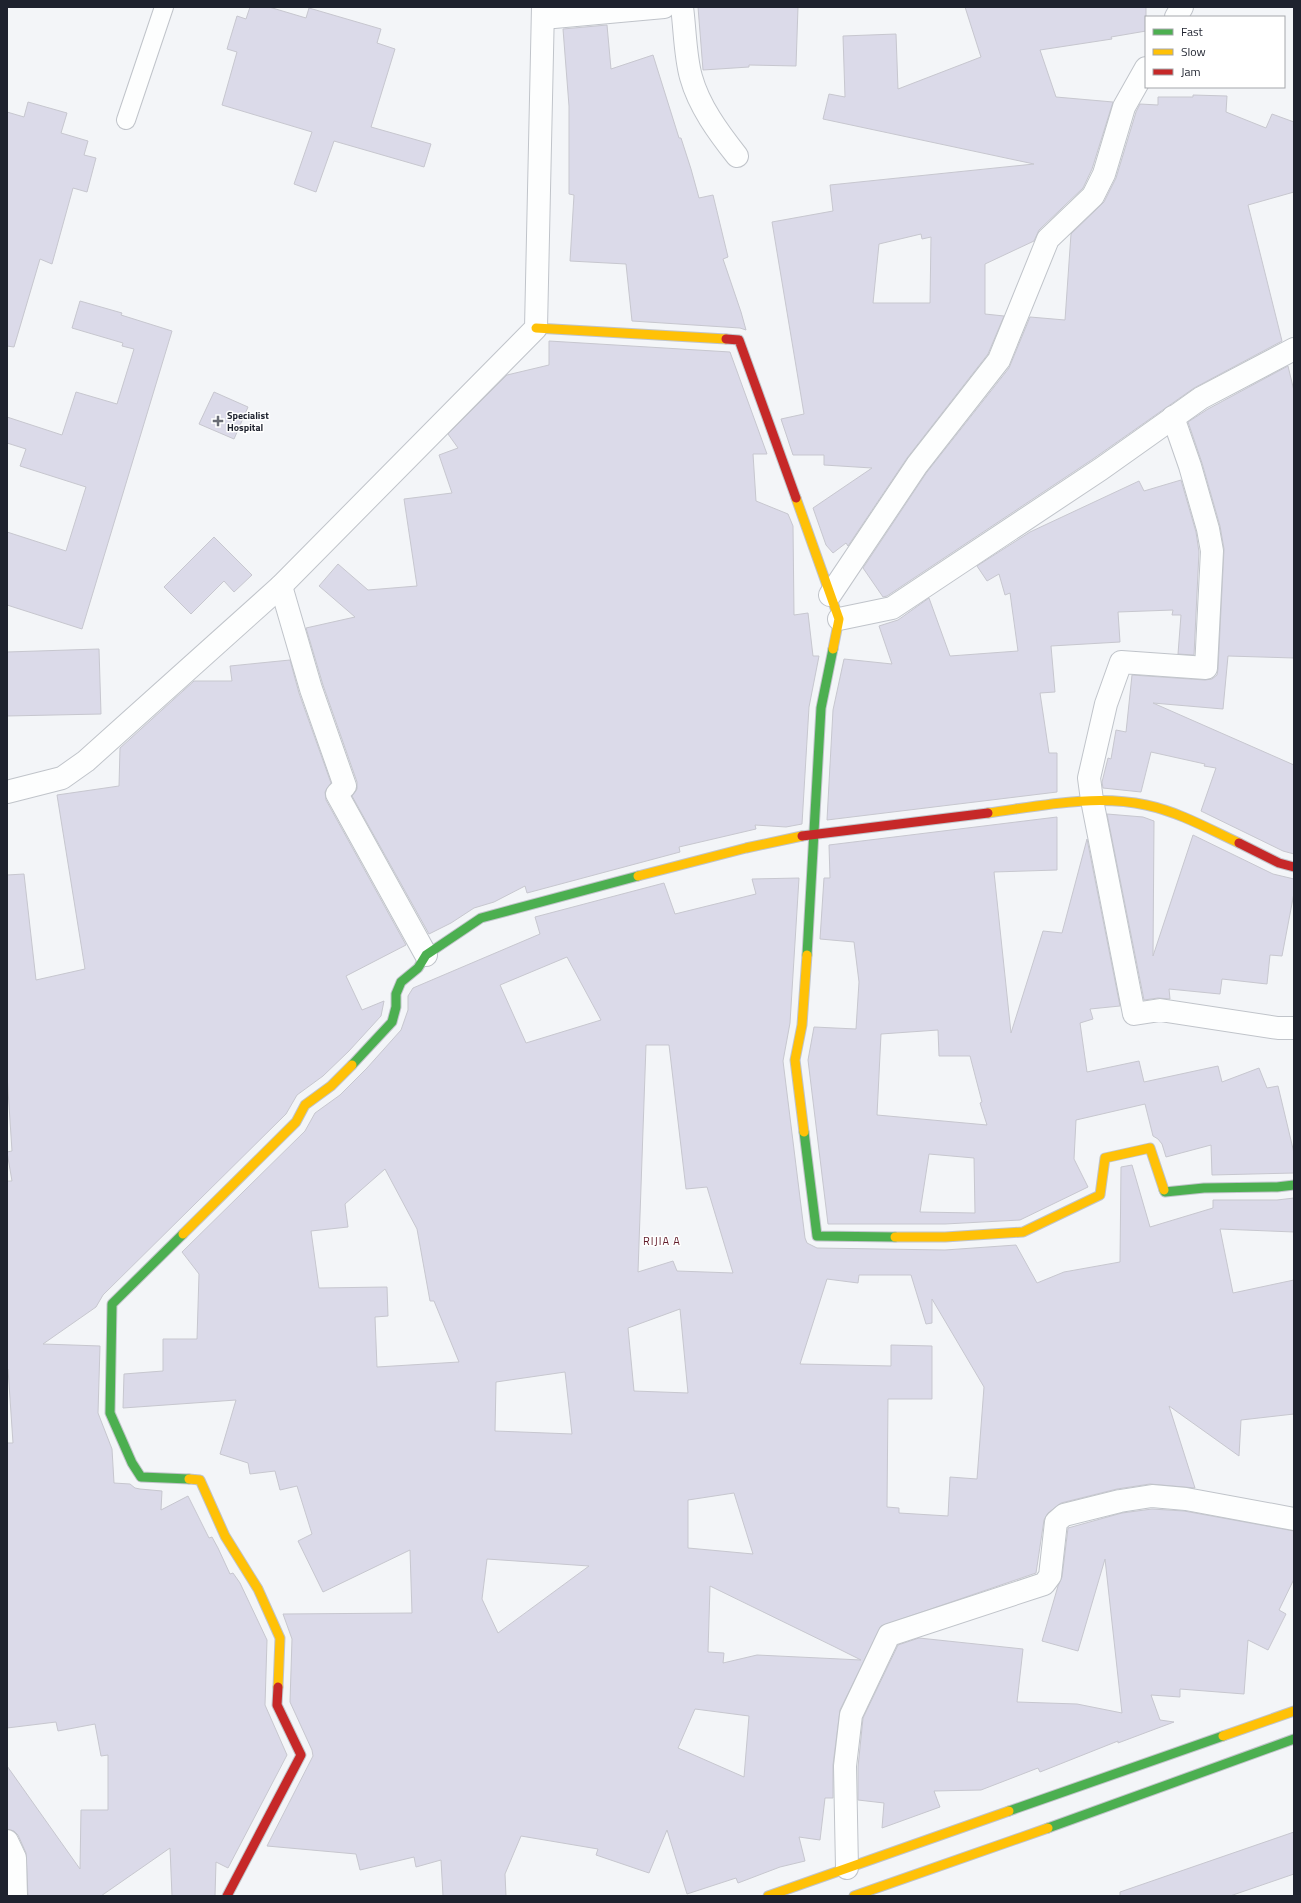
<svg xmlns="http://www.w3.org/2000/svg" width="1301" height="1903" font-family="'Titillium Web',sans-serif">
<style>
.building{fill:#dbdae9;stroke:#c7c7cf;fill-rule:evenodd}
.lines{fill:none;stroke-linecap:round;stroke-linejoin:round}
.lane-casing{stroke:#c0c4ca;stroke-width:20}
.street-casing{stroke:#c0c4ca;stroke-width:24}
.fast-casing{stroke:#c0c4ca;stroke-width:11}
.slow-casing{stroke:#c0c4ca;stroke-width:11}
.jam-casing{stroke:#c0c4ca;stroke-width:11}
.lane{stroke:#fdfefe;stroke-width:18}
.street{stroke:#fdfefe;stroke-width:22}
.fast{stroke:#4caf50;stroke-width:9}
.slow{stroke:#ffc107;stroke-width:9}
.jam{stroke:#c62828;stroke-width:9}
.poi-dot{fill:#696c75;stroke:#fff;stroke-width:1.5}
.labels{text-anchor:middle;dominant-baseline:central;stroke-width:3;stroke-linejoin:round;paint-order:stroke}
.poi-label{font-size:10px;font-weight:bold;fill:#1e222e;stroke:#fff;text-anchor:start}
.neighbourhood-label{font-size:11px;letter-spacing:1px;fill:#601a28;stroke:#fff}
</style>
<rect width="100%" height="100%" fill="#f3f5f8"/>
<g class="building">
<polygon points="250,7 269,7 306,18 309,8 381,29 377,43 395,49 371,127 431,144 424,167 334,141 316,192 294,184 312,132 222,105 237,52 227,49 237,16 246,19"/>
<polygon points="698,7 798,7 796,66 749,65 749,67 703,70"/>
<path d="M965 7H1146V31L1111 37 1112 39 1040 50 1056 97 1113 102 1092 169 1083 188 1039 230 1034 241 985 264V314L1004 316 988 354 907 458 848 546 846 543 833 553 826 545 813 508 872 468 824 465V455H793L781 419 804 414 772 222 833 211 830 185 1034 164 823 119 829 94 845 97 843 36 896 34 898 89 981 57ZM921 234 922 239 931 237 930 303H873L879 244Z"/>
<polygon points="607,25 611,69 653,55 679,138 681,138 691,169 699,198 713,195 728,257 723,259 741,312 746,330 740,328 632,321 626,264 570,261 574,195 569,194 569,106 563,29"/>
<polygon points="1193,95 1227,96 1226,112 1266,128 1272,114 1294,122 1294,192 1248,205 1282,341 1194,388 1093,459 887,596 883,597 863,568 927,472 1009,368 1030,317 1065,320 1071,234 1104,202 1116,178 1136,112 1140,104 1158,105 1158,97 1193,97"/>
<polygon points="28,102 67,113 61,133 88,141 84,155 96,158 87,192 73,188 52,264 40,259 14,347 7,346 7,112 24,117"/>
<polygon points="80,301 122,313 121,315 172,331 82,629 7,605 7,532 66,551 86,487 20,466 26,449 7,443 7,417 62,435 76,392 117,404 134,349 122,346 123,343 72,328"/>
<polygon points="549,341 730,352 767,454 753,454 756,501 788,514 793,526 794,615 808,613 813,656 819,656 809,707 802,824 786,827 755,825 756,829 679,847 680,852 527,893 525,886 494,902 474,908 451,923 429,934 352,796 357,789 357,782 323,685 306,628 355,617 319,586 338,564 368,590 417,586 404,499 452,493 439,455 458,448 448,434 507,375 549,365"/>
<polygon points="1288,366 1294,391 1294,658 1228,656 1223,709 1153,703 1294,765 1294,854 1283,851 1201,811 1216,768 1204,766 1205,764 1151,752 1141,792 1103,788 1102,782 1108,758 1111,759 1116,730 1126,732 1132,675 1205,680 1212,679 1217,675 1218,669 1224,549 1220,526 1202,463 1188,422 1208,409"/>
<polygon points="214,392 248,407 234,439 199,424"/>
<polygon points="1181,480 1196,532 1199,552 1194,655 1178,654 1181,615 1172,615 1173,610 1118,612 1120,642 1051,646 1055,692 1040,693 1049,753 1057,753 1057,792 827,820 833,710 844,659 892,664 879,626 898,620 929,598 950,656 1018,651 1010,593 1005,595 999,574 987,581 977,566 1030,532 1139,481 1144,491"/>
<polygon points="214,537 252,575 234,592 224,581 191,614 164,587"/>
<polygon points="99,649 101,714 7,716 7,652"/>
<polygon points="290,660 299,693 331,783 325,792 326,800 406,945 346,976 362,1010 384,1001 381,1016 349,1051 323,1076 297,1095 286,1114 103,1295 96,1307 43,1344 100,1346 98,1413 112,1449 114,1483 130,1484 135,1488 140,1489 162,1491 161,1510 188,1496 209,1538 212,1537 218,1548 230,1574 233,1573 240,1583 267,1640 265,1705 287,1755 228,1868 216,1862 215,1896 172,1896 170,1848 101,1896 28,1896 26,1853 18,1835 14,1831 7,1829 7,1766 80,1869 81,1810 108,1810 108,1755 101,1756 95,1724 58,1731 56,1722 7,1728 7,1443 13,1443 8,1369 7,1370 7,1181 12,1181 7,1152 12,1151 7,1075 7,875 24,874 36,980 85,969 57,795 119,786 120,748 194,681 232,681 230,666"/>
<polygon points="1107,814 1143,817 1154,821 1153,956 1193,835 1273,874 1294,879 1294,893 1282,956 1270,955 1267,984 1222,979 1220,994 1169,989 1170,999 1158,998 1144,1000"/>
<path d="M1057 817V870L994 872 1011 1033 1043 931 1062 933 1087 839 1120 1006 1090 1009 1093 1019 1080 1023 1087 1072 1139 1061 1144 1082 1218 1066 1222 1082 1259 1068 1267 1088 1278 1086 1294 1153V1173L1212 1175 1211 1145 1166 1157 1162 1144 1158 1139 1153 1136 1145 1104 1076 1120 1074 1159 1088 1187 1020 1220 945 1224H828L808 1060 814 1027 856 1029 859 982 854 942 820 939 824 878H830L829 845ZM938 1030 939 1056H970L982 1102 980 1103 987 1125 877 1115 881 1034ZM929 1154 974 1158 975 1213 920 1212Z"/>
<path d="M799 878 790 1023 783 1061 805 1238 807 1243 817 1248 945 1250 1016 1245 1037 1283 1064 1272 1120 1262 1121 1167 1132 1165 1150 1227 1213 1208V1200H1277L1294 1198V1232L1220 1229 1233 1293 1294 1280V1414L1241 1420 1239 1456 1169 1406 1195 1488 1150 1484 1117 1489 1061 1503 1048 1513 1044 1520 1036 1573 881 1626 840 1710 833 1765V1798H825L820 1840 799 1837 805 1861 780 1867 738 1883 736 1878 687 1894 667 1830 649 1873 596 1855 598 1849 521 1836 505 1874 506 1896H443L441 1860 416 1867 414 1857 360 1870 356 1854 267 1846 313 1756 312 1750 290 1702 292 1639 283 1614 412 1613 410 1550 323 1592 298 1541 312 1534 297 1486 280 1490 275 1471 250 1474 248 1463 220 1454 236 1400 123 1408 124 1374 163 1371V1339H197L199 1274 182 1252 305 1131 315 1113 340 1095 367 1068 401 1030 408 1010V996L413 988 540 934 535 917 664 883 675 914 756 894 752 879ZM567 957 601 1020 526 1043 500 985ZM646 1045H669L686 1189 707 1187 733 1273 677 1271 673 1261 638 1272ZM385 1169 417 1229 430 1301H434L459 1362 377 1367 375 1317 388 1316 387 1287 319 1288 311 1231 348 1227 345 1204ZM859 1275H911L926 1324 932 1323V1299L984 1387 977 1479 950 1477 948 1516 899 1513V1508L887 1507 888 1399H932V1346L891 1345V1366L800 1364 827 1279 858 1283ZM680 1309 688 1393 634 1391 628 1328ZM565 1372 572 1434 495 1431 496 1382ZM734 1493 753 1554 688 1548V1500ZM487 1559 589 1566 498 1633 482 1599ZM710 1586 835 1647 861 1660 757 1655 723 1663 724 1653 708 1652ZM695 1709 749 1716 744 1777 678 1748Z"/>
<polygon points="1152,1509 1184,1511 1294,1531 1294,1579 1279,1610 1286,1614 1268,1650 1248,1640 1244,1694 1180,1689 1180,1697 1151,1695 1160,1720 1174,1722 1118,1743 1118,1741 1040,1772 1038,1768 981,1790 934,1791 940,1807 882,1828 884,1803 858,1800 858,1767 863,1718 898,1645 919,1638 1023,1649 1017,1702 1077,1704 1122,1713 1105,1559 1078,1651 1042,1641 1058,1586 1062,1577 1068,1528 1122,1513"/>
<polygon points="1294,1832 1294,1874 1230,1896 1120,1896 1120,1892"/>
</g>
<g class="lines">
<defs>
<polyline id="lane" points="126,120 164,7"/>
<g id="street">
<path d="M682 7C685 29 685 56 691 77 699 106 718 132 737 156"/>
<polyline points="1176,17 1182,7"/>
<polyline points="543,18 664,7"/>
<polyline points="1173,417 1190,466 1208,529 1212,551 1206,668 1121,662 1106,704 1089,778 1092,800 1134,1014 1160,1010 1278,1028 1294,1028"/>
<polyline points="281,586 311,689 345,786 337,794 426,955"/>
<polyline points="830,595 917,465 999,360 1048,239 1093,196 1104,174 1124,107 1146,68"/>
<polyline points="839,619 892,608 1101,469 1201,398 1294,349"/>
<polyline points="7,792 62,778 86,761 281,586 536,328 543,7"/>
<polyline points="7,1841 15,1858 16,1896"/>
<polyline points="847,1868 845,1766 851,1715 889,1635 1044,1584 1050,1576 1056,1522 1064,1515 1120,1501 1152,1496 1186,1499 1294,1519"/>
</g>
<g id="fast">
<polyline points="807,955 821,708 833,649"/>
<polyline points="352,1065 392,1022 396,1007 396,994 401,982 418,968 426,955 481,918 638,876"/>
<polyline points="804,1132 817,1236 895,1237"/>
<polyline points="1164,1190 1165,1192 1204,1188 1277,1187 1294,1185"/>
<polyline points="183,1234 112,1304 110,1413 132,1463 141,1477 189,1479"/>
<polyline points="1009,1811 1223,1736"/>
<polyline points="1048,1828 1294,1739"/>
</g>
<g id="slow">
<polyline points="536,328 726,339"/>
<polyline points="796,498 839,619 833,649"/>
<path d="M988 813C1040 806 1094 794 1146 805 1179 812 1209 829 1239 843"/>
<polyline points="638,876 746,848 802,836"/>
<polyline points="804,1132 795,1060 802,1025 807,955"/>
<polyline points="183,1234 296,1122 305,1105 331,1086 352,1065"/>
<polyline points="895,1237 945,1237 1023,1232 1100,1195 1105,1158 1150,1148 1164,1190"/>
<polyline points="189,1479 200,1480 225,1536 258,1589 280,1638 278,1687"/>
<polyline points="1223,1736 1294,1711"/>
<polyline points="768,1896 1009,1811"/>
<polyline points="854,1896 1048,1828"/>
</g>
<g id="jam">
<polyline points="726,339 739,340 796,498"/>
<polyline points="802,836 988,813"/>
<polyline points="1239,843 1279,863 1294,867"/>
<polyline points="227,1896 301,1755 277,1705 278,1687"/>
</g>
</defs>
<use href="#lane" class="lane-casing"/>
<use href="#street" class="street-casing"/>
<use href="#fast" class="fast-casing"/>
<use href="#slow" class="slow-casing"/>
<use href="#jam" class="jam-casing"/>
<use href="#lane" class="lane"/>
<use href="#street" class="street"/>
<use href="#fast" class="fast"/>
<use href="#slow" class="slow"/>
<use href="#jam" class="jam"/>
</g>
<path class="poi-dot" d="M216 415h4v4h4v4h-4v4h-4v-4h-4v-4h4z"/>
<g class="labels">
<g class="poi-label">
<text x="227" y="415">Specialist<tspan x="227" dy="12">Hospital</tspan></text>
</g>
<g class="neighbourhood-label">
<text x="662" y="1241">RIJIA A</text>
</g>
</g>
<rect width="1301" height="1903" fill="none" stroke="#1e222e" stroke-width="16"/>
<rect x="1145" y="16" width="140" height="72" fill="#ffffff" stroke="#a5a7ab"/>
<rect x="1153" y="29" width="20" height="6" fill="#4caf50" stroke="#a5a7ab"/>
<text x="1181" y="36" font-size="12" fill="#1e222e">Fast</text>
<rect x="1153" y="49" width="20" height="6" fill="#ffc107" stroke="#a5a7ab"/>
<text x="1181" y="56" font-size="12" fill="#1e222e">Slow</text>
<rect x="1153" y="69" width="20" height="6" fill="#c62828" stroke="#a5a7ab"/>
<text x="1181" y="76" font-size="12" fill="#1e222e">Jam</text>
</svg>
